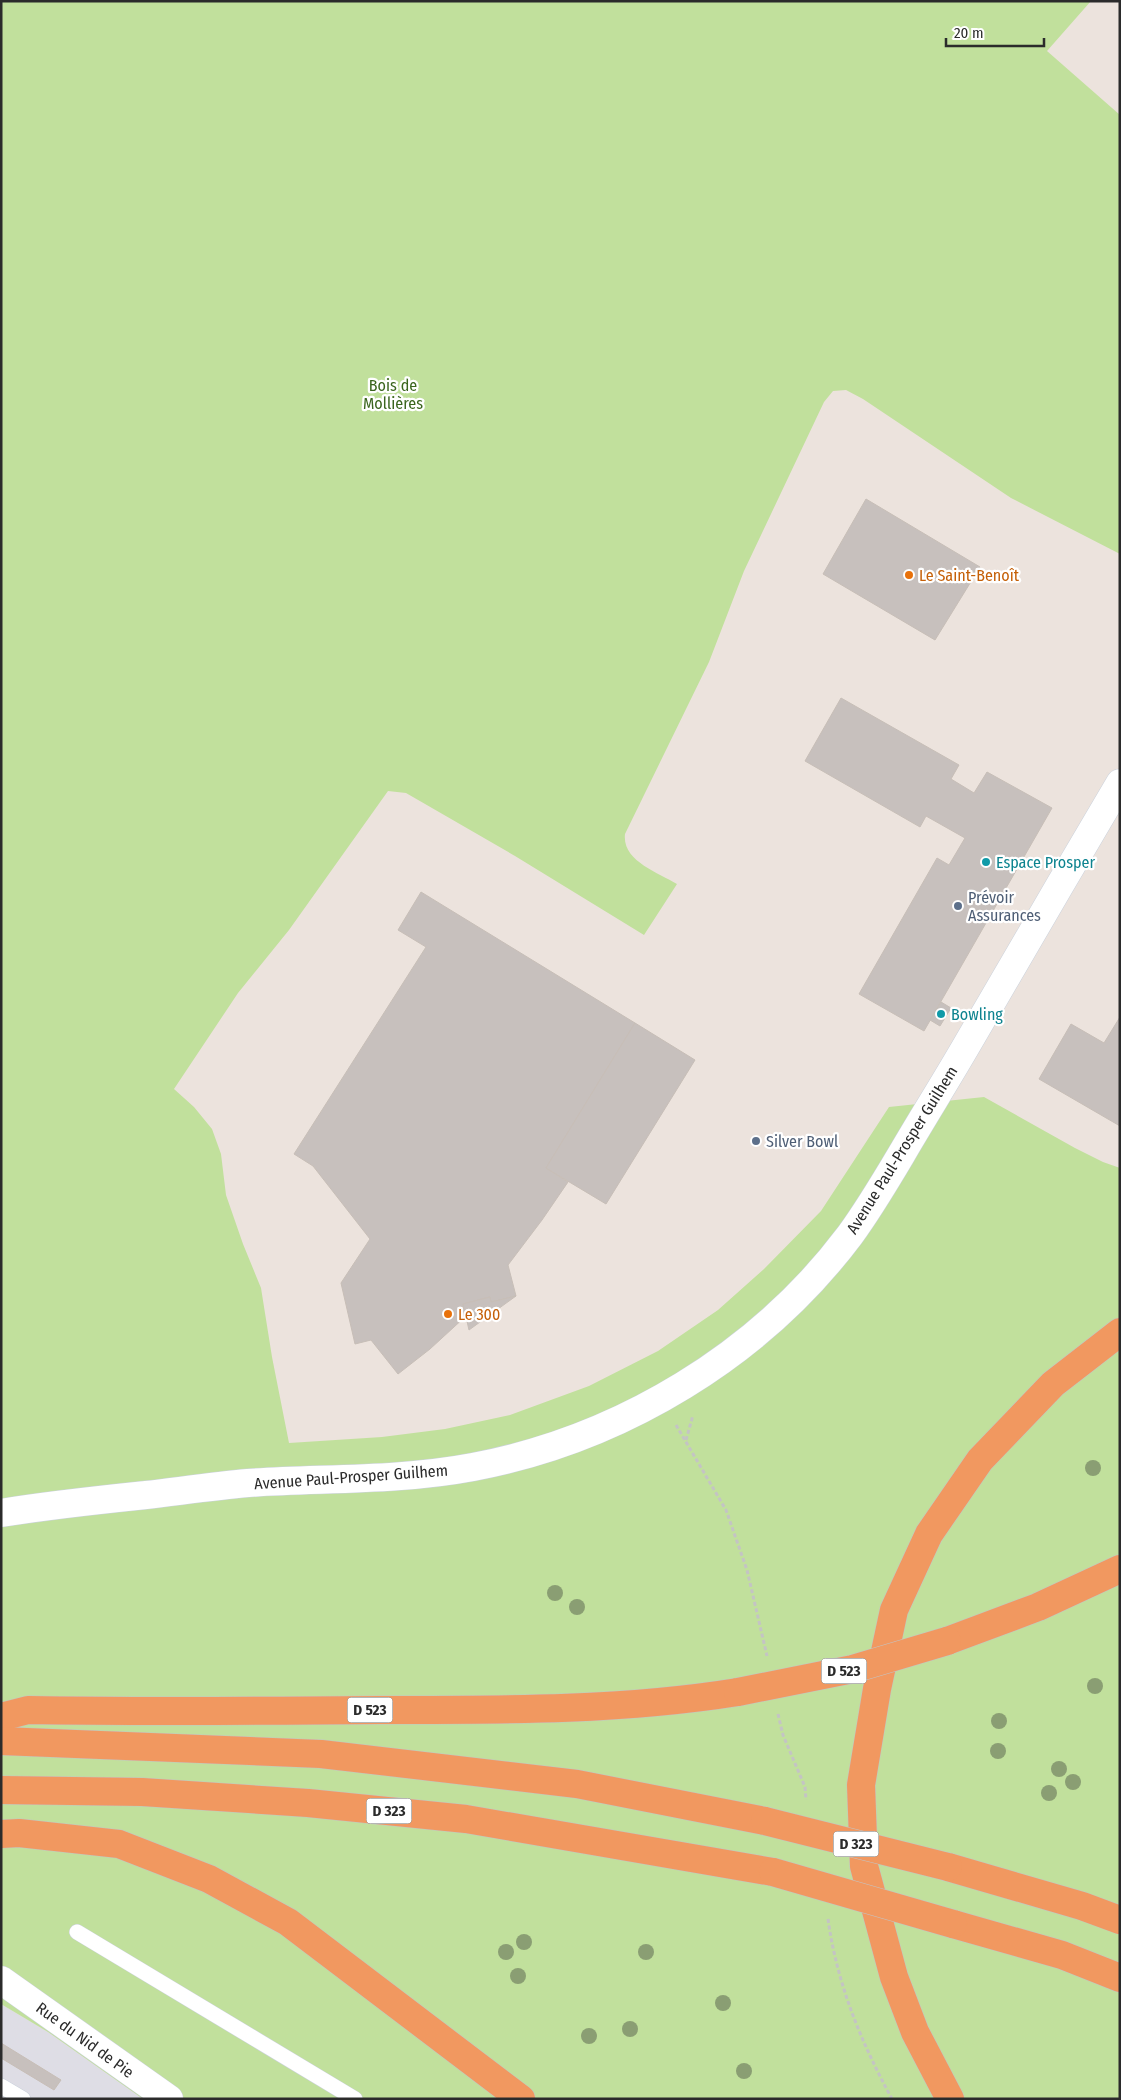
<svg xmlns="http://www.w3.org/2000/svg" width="1121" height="2100" font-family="'Fira Sans Condensed',sans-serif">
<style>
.industrial{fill:#dedde5}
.green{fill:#c1e09c}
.building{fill:#c7c0bd;stroke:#c7beb7}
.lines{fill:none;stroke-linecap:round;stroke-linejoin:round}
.service-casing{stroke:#cbd2dc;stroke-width:16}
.minor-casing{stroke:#cbd2dc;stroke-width:29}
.trunk-casing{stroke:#c4c4c4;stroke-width:29}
.path{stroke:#c4c4c4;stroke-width:3;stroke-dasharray:4 2.5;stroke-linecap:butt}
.service{stroke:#fff;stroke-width:15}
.minor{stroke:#fff;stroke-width:28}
.trunk{stroke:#f19860;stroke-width:28}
.trunk-bridge-casing{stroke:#c4c4c4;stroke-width:29;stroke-linecap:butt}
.trunk-bridge{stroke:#f19860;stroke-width:28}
.tree{fill:#8a9e73}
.food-dot{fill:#e8710a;stroke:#fff;stroke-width:2}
.culture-dot{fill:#0f9aa8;stroke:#fff;stroke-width:2}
.service-dot{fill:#5c6f8a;stroke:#fff;stroke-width:2}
.labels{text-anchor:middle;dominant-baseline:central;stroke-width:4.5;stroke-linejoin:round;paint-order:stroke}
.shield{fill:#fff;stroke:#6b6b6b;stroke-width:1}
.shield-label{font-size:15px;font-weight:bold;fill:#2b2b2b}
.park-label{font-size:16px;fill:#3a651d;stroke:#fff}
.food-label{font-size:16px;fill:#c56008;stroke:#fff;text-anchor:start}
.culture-label{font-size:16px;fill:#0d838f;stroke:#fff;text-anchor:start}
.service-label{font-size:16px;fill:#4e5e75;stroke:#fff;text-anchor:start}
.street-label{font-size:16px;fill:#2b2b2b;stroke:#fff}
</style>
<rect width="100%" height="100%" fill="#ece3dd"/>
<polygon class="industrial" points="1,2004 48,2032 143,2099 1,2099"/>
<path class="green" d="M1 1H1091L1047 51 1120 115V554L1011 498 863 399 846 390 833 391 824 402 744 571 709 662 625 834C622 861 658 872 677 884L644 935 515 856 406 793 388 791 289 930 238 993 174 1089 194 1107 212 1129 221 1154 226 1195 243 1244 261 1288 272 1357 289 1443 382 1437 445 1429 510 1415 589 1386 658 1351 718 1310 764 1269 821 1211 889 1107 984 1097 1075 1148 1103 1162 1120 1168V2099H143L48 2032 1 2004Z"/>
<g class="building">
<polygon points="866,499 980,567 935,640 823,574"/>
<polygon points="841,698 959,765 951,779 974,793 987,772 1052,808 924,1031 859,994 937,858 949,865 965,838 926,816 920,827 805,761"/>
<polygon points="421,892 635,1023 546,1168 568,1182 542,1220 508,1265 516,1296 491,1302 490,1297 463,1304 466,1316 430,1349 398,1374 371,1340 355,1344 341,1283 370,1239 313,1166 294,1154 426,947 398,930"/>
<polygon points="941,1002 951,1008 940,1026 930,1020"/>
<polygon points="1120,1017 1120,1126 1039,1079 1071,1024 1104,1043"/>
<polygon points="635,1023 695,1060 606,1204 546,1168"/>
<polygon points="516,1296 469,1330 463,1304 490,1297 491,1302"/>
<polygon points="1,2043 61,2080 54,2090 1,2058"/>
</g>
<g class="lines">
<defs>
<g id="service">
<polyline points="77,1932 355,2099"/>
<polyline points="1,2086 23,2099"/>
</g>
<g id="minor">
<path d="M1 1513C49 1505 98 1500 146 1495 180 1491 214 1486 248 1483 323 1478 399 1481 473 1467 621 1439 760 1355 850 1235 869 1209 885 1182 901 1155 922 1119 944 1084 965 1048 1016 960 1068 871 1120 783"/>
<polyline points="1,1980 169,2099"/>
</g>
<g id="trunk">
<polyline points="947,1641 1038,1607 1120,1569"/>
<path d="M1 1717 28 1710C146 1712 263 1711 380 1710 500 1710 619 1711 738 1692"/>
<polyline points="1,1741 321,1754 577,1784 765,1821"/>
<polyline points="1,1790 142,1792 308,1803 466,1819 773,1872"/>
<polyline points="1,1834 19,1833 119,1844 209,1879 288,1922 521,2099"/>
<polyline points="948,1867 1082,1906 1120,1920"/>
<polyline points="953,1924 1062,1955 1120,1978"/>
<polyline points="950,2099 915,2032 894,1977 864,1866 861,1785 877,1689 894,1610 929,1534 980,1460 1053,1384 1120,1332"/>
</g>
</defs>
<use href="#service" class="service-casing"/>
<use href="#minor" class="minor-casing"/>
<use href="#trunk" class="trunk-casing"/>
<g class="path">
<polyline points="676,1425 726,1510 747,1570 767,1656"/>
<polyline points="686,1440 693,1415"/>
<polyline points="778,1714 783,1735 805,1787 806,1800"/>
<path d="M828 1919C837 1984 861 2042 892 2099"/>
</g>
<use href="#service" class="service"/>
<use href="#minor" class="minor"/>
<use href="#trunk" class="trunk"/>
<defs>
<g id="trunk-bridge">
<polyline points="738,1692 853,1669 947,1641"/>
<polyline points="765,1821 948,1867"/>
<polyline points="773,1872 953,1924"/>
</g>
</defs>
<use href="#trunk-bridge" class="trunk-bridge-casing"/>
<use href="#trunk-bridge" class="trunk-bridge"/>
</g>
<g class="tree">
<circle cx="1093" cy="1468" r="8"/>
<circle cx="555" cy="1593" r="8"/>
<circle cx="577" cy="1607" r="8"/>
<circle cx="1095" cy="1686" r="8"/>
<circle cx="999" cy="1721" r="8"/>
<circle cx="998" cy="1751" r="8"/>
<circle cx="1059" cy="1769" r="8"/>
<circle cx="1073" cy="1782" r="8"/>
<circle cx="1049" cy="1793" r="8"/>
<circle cx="524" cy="1942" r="8"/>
<circle cx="506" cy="1952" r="8"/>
<circle cx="646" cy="1952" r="8"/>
<circle cx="518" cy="1976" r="8"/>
<circle cx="723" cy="2003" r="8"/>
<circle cx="630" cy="2029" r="8"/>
<circle cx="589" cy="2036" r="8"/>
<circle cx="744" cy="2071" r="8"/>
</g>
<g class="food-dot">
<circle cx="909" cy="575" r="5"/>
<circle cx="448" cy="1314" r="5"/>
</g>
<g class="culture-dot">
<circle cx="986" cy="862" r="5"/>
<circle cx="941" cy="1014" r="5"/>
</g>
<g class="service-dot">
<circle cx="958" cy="906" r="5"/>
<circle cx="756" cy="1141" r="5"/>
</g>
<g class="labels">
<g class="shield">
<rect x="821.5" y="1658.5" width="45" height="25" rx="4"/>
<rect x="347.5" y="1697.5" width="45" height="25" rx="4"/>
<rect x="366.5" y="1798.5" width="45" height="25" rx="4"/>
<rect x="833.5" y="1831.5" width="45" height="25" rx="4"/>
</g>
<g class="shield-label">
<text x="844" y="1671">D 523</text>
<text x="370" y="1710">D 523</text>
<text x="389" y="1811">D 323</text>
<text x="856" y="1844">D 323</text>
</g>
<g class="park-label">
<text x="393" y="385">Bois de<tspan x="393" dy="18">Mollières</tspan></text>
</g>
<g class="food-label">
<text x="919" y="575">Le Saint-Benoît</text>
<text x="458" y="1314">Le 300</text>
</g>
<g class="culture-label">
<text x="996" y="862">Espace Prosper</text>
<text x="951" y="1014">Bowling</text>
</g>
<g class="service-label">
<text x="968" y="897">Prévoir<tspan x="968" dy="18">Assurances</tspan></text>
<text x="766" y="1141">Silver Bowl</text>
</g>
<g class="street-label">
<text transform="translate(902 1150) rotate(-58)">Avenue Paul-Prosper Guilhem</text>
<text transform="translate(351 1477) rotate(-4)">Avenue Paul-Prosper Guilhem</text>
<text transform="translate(85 2040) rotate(36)">Rue du Nid de Pie</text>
</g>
</g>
<rect width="1121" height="2100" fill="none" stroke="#2b2b2b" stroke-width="5"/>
<path d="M946 38v8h98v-8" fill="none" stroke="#2b2b2b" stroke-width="2.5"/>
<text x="954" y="38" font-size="15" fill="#2b2b2b" stroke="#ffffff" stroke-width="4" paint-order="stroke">20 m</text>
</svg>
